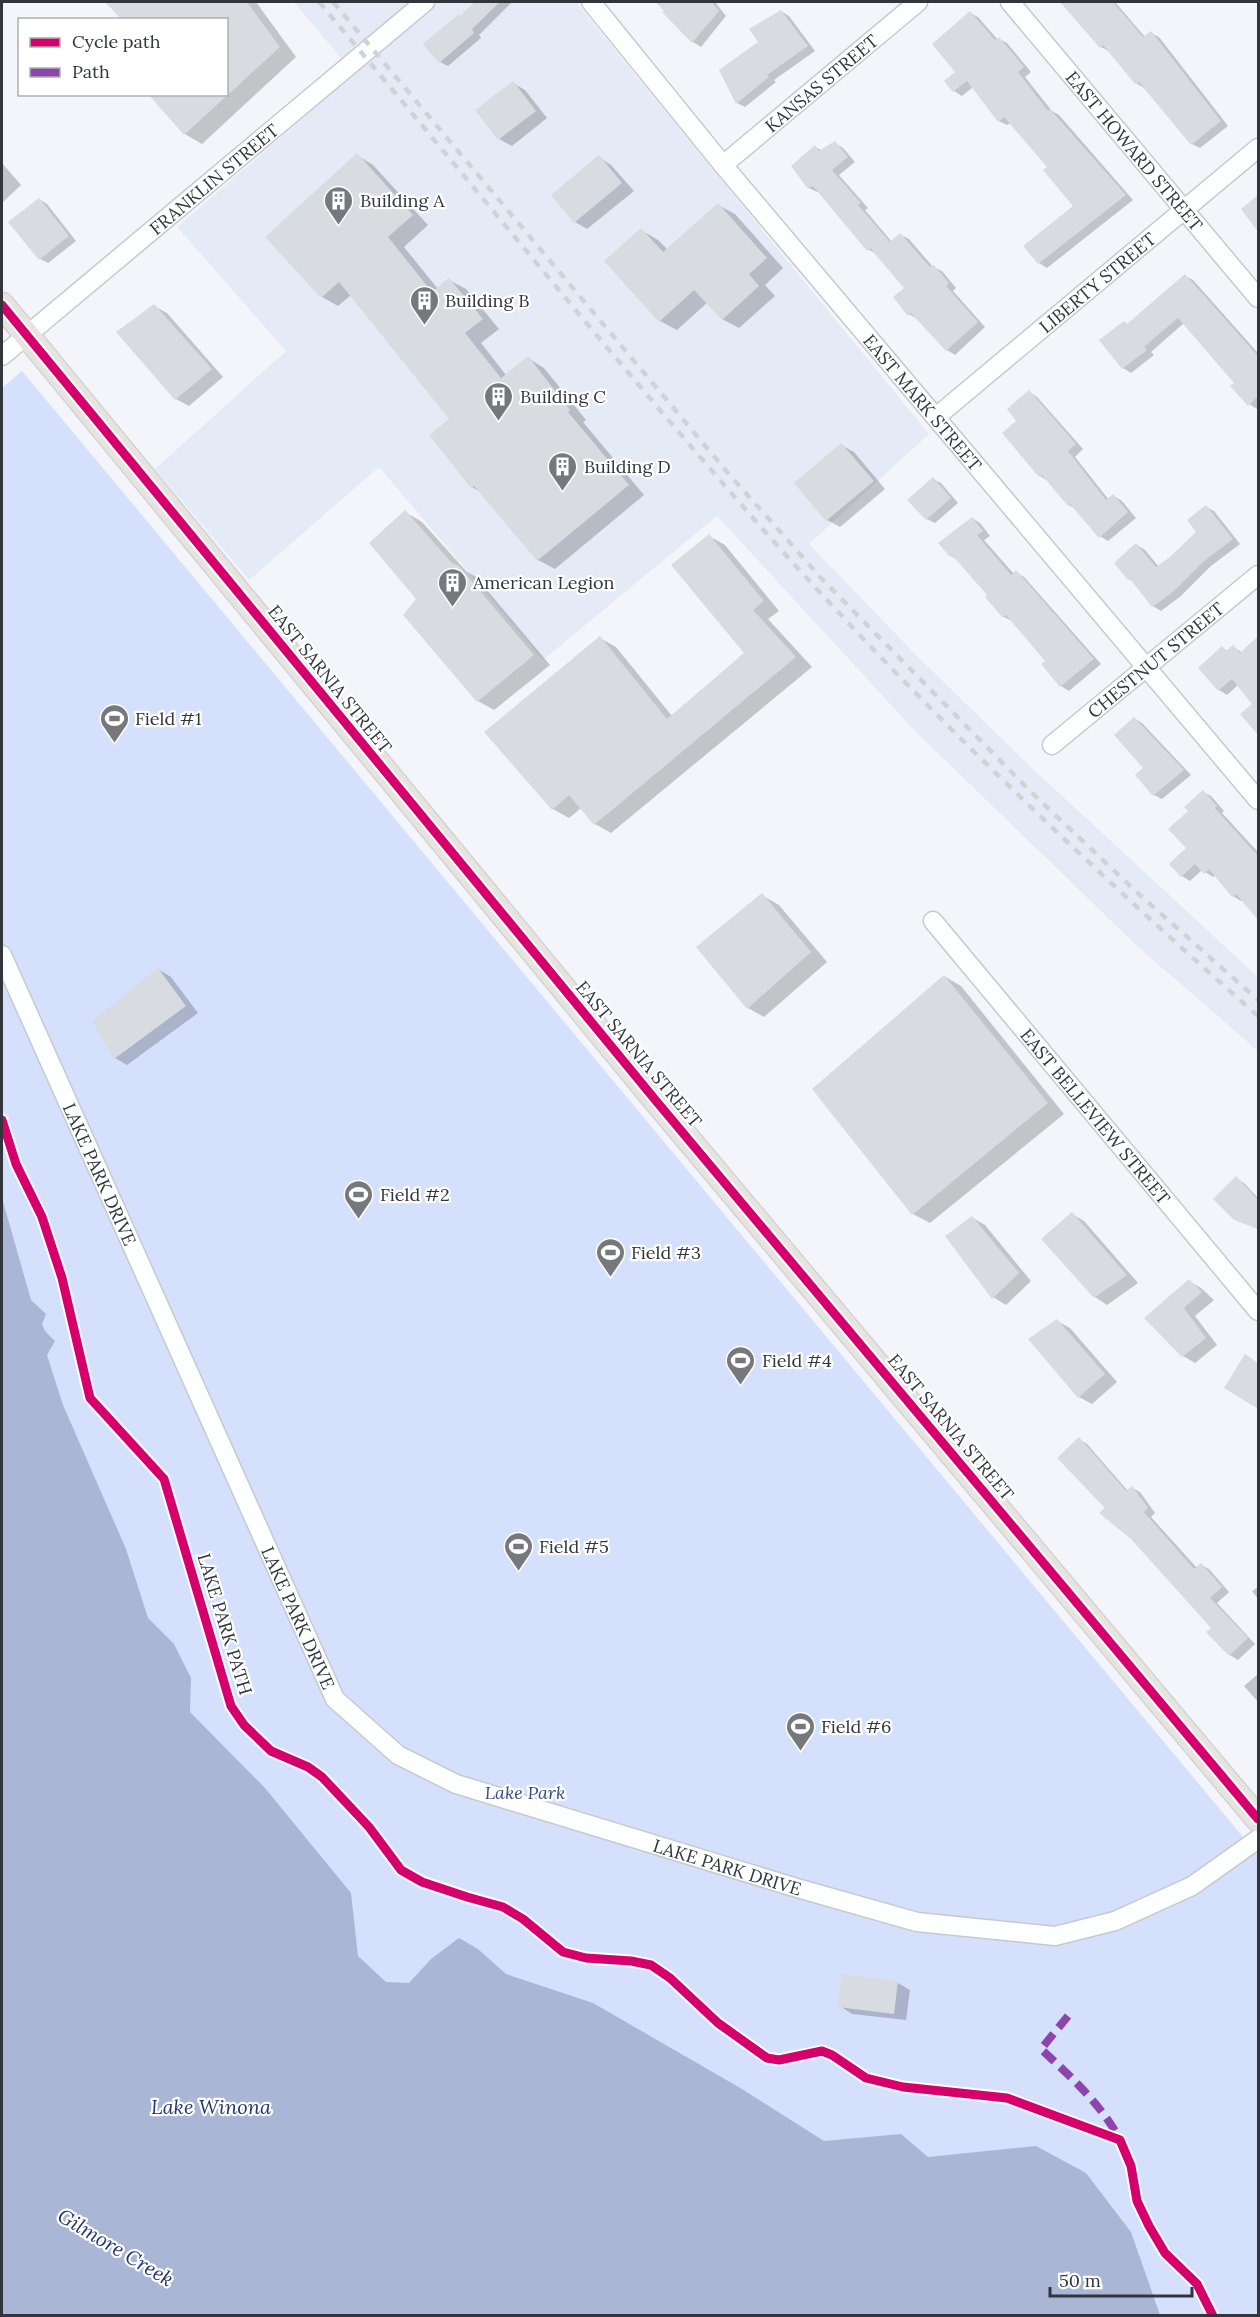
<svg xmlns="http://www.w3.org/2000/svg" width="1260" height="2317" font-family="Lora,serif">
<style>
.built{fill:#e5eaf7}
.green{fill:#d5e0fc}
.water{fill:#a9b6d6}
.shadow{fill:#0003}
.building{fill:#d8dbe0}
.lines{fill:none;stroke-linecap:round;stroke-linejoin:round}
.minor-casing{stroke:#c7c9ce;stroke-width:21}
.major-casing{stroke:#d2d3d6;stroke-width:27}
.minor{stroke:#fdfefe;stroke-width:18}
.major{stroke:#e7e4e0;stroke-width:24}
.rail{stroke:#d1d2d4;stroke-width:4.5;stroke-dasharray:8 8;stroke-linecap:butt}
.quiet{stroke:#8e44ad;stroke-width:8;stroke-dasharray:15 8;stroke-linecap:butt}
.cycleway-casing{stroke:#fff;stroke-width:13}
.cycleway{stroke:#d6006c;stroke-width:9}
.labels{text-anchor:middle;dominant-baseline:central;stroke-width:4.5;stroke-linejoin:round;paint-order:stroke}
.street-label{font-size:18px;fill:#32353b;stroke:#fff}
.poi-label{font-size:18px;fill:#32353b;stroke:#fff;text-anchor:start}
.park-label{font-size:18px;font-style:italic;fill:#364b85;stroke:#fff}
.water-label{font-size:20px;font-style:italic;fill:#23356c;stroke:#fff}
</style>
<rect width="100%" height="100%" fill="#f3f5fa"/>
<polygon class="built" points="294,2 576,2 929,434 809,544 916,655 1033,769 1258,977 1258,1051 1137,946 915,731 717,516 543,660 379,467 249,580 155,469 286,351 177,227 354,74"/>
<polygon class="green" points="22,371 1258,1855 1258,2315 2,2315 2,388"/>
<polygon class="water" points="2,1198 31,1300 46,1314 42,1324 45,1331 55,1341 47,1355 63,1405 126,1549 148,1618 174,1644 191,1678 190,1712 265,1788 351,1893 358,1956 386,1982 409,1983 431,1959 459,1938 478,1949 506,1974 593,2003 742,2089 824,2141 901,2134 928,2157 1036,2146 1086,2173 1131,2232 1160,2315 2,2315"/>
<g class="shadow">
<polygon points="107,2 256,2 296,57 202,144 185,134 150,94 226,94 226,20 124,20"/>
<polygon points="477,2 512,2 479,35 481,38 448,66 440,62 461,17"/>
<polygon points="658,2 715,2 726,16 701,47 693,42 664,12 666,11"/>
<polygon points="1061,2 1115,2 1145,37 1151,33 1159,37 1228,126 1200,148 1192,144 1144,88 1136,83 1109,51 1101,47"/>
<polygon points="781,11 789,16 815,51 774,80 776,82 745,107 737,103 761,43"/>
<polygon points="970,13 978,17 998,40 999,39 1007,43 1031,72 1025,77 1052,111 1059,115 1133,200 1047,268 1039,263 1025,247 1075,206 1049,167 1011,123 1007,125 999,121 973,87 962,96 954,91 946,81 958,72"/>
<polygon points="513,83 525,90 547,118 512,146 499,139"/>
<polygon points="835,143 843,148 855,162 839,175 868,208 865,210 892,242 901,235 909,239 933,267 942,271 956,288 953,291 985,327 955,355 947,350 917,319 909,314 906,288 876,254 868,249 819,191 817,192 809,188 815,147 823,151"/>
<polygon points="357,155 373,165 428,225 404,247 438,289 449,280 466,289 499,329 481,343 506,375 528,358 544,368 586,420 583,422 644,495 555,569 538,560 482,493 472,487 431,435 451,419 351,295 338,306 322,297"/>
<polygon points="599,157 611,165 634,191 587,229 575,222"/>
<polygon points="2,163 21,185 2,203"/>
<polygon points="39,199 47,204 76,241 48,263 40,259"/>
<polygon points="718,205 735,214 783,268 765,285 775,296 739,328 722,319 708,302 677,330 660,321 641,230 658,240 668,250"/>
<polygon points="1185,276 1193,280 1258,353 1258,413 1257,409 1249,404 1236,383 1184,323 1151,352 1154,355 1131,373 1123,368 1128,325"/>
<polygon points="154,306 167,313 223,377 189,406 176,399"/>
<polygon points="1029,392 1037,397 1083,449 1075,457 1109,500 1114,496 1122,501 1136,518 1108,541 1100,536 1077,510 1069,505 1048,481 1040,476 1018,421"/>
<polygon points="841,445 854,452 885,489 840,527 827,520"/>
<polygon points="933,479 941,483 958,503 935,523 927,519"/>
<polygon points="1206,507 1214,511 1240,544 1211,566 1181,596 1161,611 1153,606 1134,582 1129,579 1137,545 1145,550 1159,567 1171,559 1198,532"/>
<polygon points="405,512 422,522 466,571 476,577 550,665 494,710 478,701 418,600"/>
<polygon points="972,518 980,523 990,536 984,540 1014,574 1016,572 1024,577 1101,664 1069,691 1061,686 1047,661 1012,621 1004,617 989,595 960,561 951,556"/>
<polygon points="709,536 725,545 779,611 768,619 812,667 611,833 595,824 581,808 569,818 553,809 486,732 600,638 616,647 672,716 746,653"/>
<polygon points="1258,638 1258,733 1243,714 1254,704 1238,685 1227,695 1219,690 1222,648 1228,651 1233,647 1243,653"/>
<polygon points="1134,718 1142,723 1191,775 1162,799 1154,795 1146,768"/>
<polygon points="1203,792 1211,796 1224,811 1222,813 1258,852 1258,917 1243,899 1241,901 1233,896 1216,875 1213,877 1202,870 1190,881 1182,876 1171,864 1188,848 1190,812"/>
<polygon points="762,895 779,905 827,962 764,1017 748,1008"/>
<polygon points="158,969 171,977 198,1013 127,1065 115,1058"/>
<polygon points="944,976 961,986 1064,1114 930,1223 913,1214"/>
<polygon points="1236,1178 1244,1183 1258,1198 1258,1229 1235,1219"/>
<polygon points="1072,1214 1084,1221 1138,1283 1107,1305 1095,1297"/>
<polygon points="973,1218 985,1225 1031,1281 1006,1305 993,1297"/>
<polygon points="1189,1281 1201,1288 1214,1300 1195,1316 1217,1345 1195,1363 1183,1356 1146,1318"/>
<polygon points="1057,1321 1070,1328 1117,1382 1092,1404 1079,1397"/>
<polygon points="1245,1356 1258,1364 1258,1408 1226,1387"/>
<polygon points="1079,1439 1087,1444 1128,1491 1132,1488 1140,1492 1155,1513 1151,1517 1197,1568 1201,1565 1209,1569 1229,1592 1217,1603 1255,1644 1238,1660 1230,1655 1214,1628 1107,1508"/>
<polygon points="1258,1587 1258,1599 1252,1591"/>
<polygon points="1258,1674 1258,1702 1244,1686"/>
<polygon points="898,1983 910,1990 906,2020 852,2014 840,2006"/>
</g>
<g class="building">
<polygon points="105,2 247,2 280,47 184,135 148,94 226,94 226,20 122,20"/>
<polygon points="475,2 500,2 472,29 474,33 439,63 423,44 459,14 460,16"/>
<polygon points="656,2 712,2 719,11 692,43 662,12 664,11"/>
<polygon points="1060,2 1113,2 1143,37 1151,31 1221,121 1191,145 1139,82 1135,84 1103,45 1100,48"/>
<polygon points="781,10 808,46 767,75 769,77 736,104 719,70 758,42 749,29"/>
<polygon points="970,11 995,40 999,37 1024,67 1018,72 1048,111 1050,109 1126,195 1038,264 1023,246 1073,206 1043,170 1047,167 1004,117 998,122 967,81 953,92 944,81 955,72 932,44"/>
<polygon points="513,81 536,111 498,140 475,110"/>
<polygon points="835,141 848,157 832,170 861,203 858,205 890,242 900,233 930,267 934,265 949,283 946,286 978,322 946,351 911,313 908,316 893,297 904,288 870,248 867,251 813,186 808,189 791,166 815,145 819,151"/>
<polygon points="357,153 413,215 388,237 432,292 449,278 483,319 465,333 501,378 528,356 570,410 568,412 629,485 537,561 474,486 471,488 429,435 449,419 339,282 321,298 265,237"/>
<polygon points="599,155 622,183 574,223 551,195"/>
<polygon points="1258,195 1258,232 1241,209"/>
<polygon points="39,198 69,236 39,260 8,222"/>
<polygon points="718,203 767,258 749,274 759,286 722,320 694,290 659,322 604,261 641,228 663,252"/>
<polygon points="1185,274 1258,356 1258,396 1248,406 1230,386 1234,383 1178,318 1144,347 1147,350 1122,369 1099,340 1124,321 1127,324"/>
<polygon points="154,304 212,369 175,400 116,332"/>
<polygon points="1029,390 1076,444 1068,451 1106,500 1113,494 1128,512 1099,538 1070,504 1068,506 1042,475 1039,477 1002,433 1016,421 1007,409"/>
<polygon points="841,443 874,481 826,521 794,483"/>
<polygon points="933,477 951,498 926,520 907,500"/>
<polygon points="1206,505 1233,539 1203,562 1173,592 1152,607 1130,579 1128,580 1114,563 1136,543 1156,567 1170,557 1196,532 1187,520"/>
<polygon points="405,510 452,563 459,566 534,655 477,702 403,615 416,599 369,543"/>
<polygon points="972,517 983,531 977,535 1011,575 1016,570 1094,659 1060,687 1041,664 1045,661 1006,615 1003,618 985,597 987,595 952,555 950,557 938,543"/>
<polygon points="709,534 764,601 753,610 796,657 594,825 569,795 552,810 484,732 600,636 667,719 744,653 671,565"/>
<polygon points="1258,636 1258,735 1240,714 1252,704 1232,679 1218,691 1198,668 1222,646 1226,651 1233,645 1240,653"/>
<polygon points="1134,717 1184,770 1153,796 1135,775 1143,768 1114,735"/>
<polygon points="1203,790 1217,806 1215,808 1258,856 1258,920 1236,894 1232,897 1209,869 1204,874 1195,864 1181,877 1169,864 1186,848 1168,829 1188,811 1184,807"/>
<polygon points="762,893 811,952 747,1009 696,947"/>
<polygon points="158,968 186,1006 114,1059 92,1021"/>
<polygon points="944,975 1048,1103 912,1215 812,1089"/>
<polygon points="1236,1176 1258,1200 1258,1229 1234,1220 1213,1199"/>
<polygon points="1072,1212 1127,1275 1094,1298 1041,1239"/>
<polygon points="972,1216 1019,1273 992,1299 945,1236"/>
<polygon points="1189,1279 1202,1292 1184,1308 1206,1338 1182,1357 1144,1318"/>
<polygon points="1057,1319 1105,1374 1078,1398 1028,1339"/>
<polygon points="1245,1354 1258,1363 1258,1409 1224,1388"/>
<polygon points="1079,1437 1126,1491 1132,1486 1148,1508 1144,1512 1194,1569 1201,1563 1222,1587 1210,1598 1248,1638 1229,1656 1206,1632 1211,1628 1131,1539 1099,1513 1105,1508 1057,1458"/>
<polygon points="842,1974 898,1981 894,2014 838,2007"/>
</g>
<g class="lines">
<defs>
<g id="minor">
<path id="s1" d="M591 2 723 165 1258 800"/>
<path id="s2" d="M1010 2 1258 298"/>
<path id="s3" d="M723 165 918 2"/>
<path id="s4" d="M2 356 425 2"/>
<path id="s5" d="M936 417 1258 148"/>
<path id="s6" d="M1052 745 1258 575"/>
<path id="s7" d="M933 921 1258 1311"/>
<path id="s8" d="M2 955 335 1699 398 1755 456 1784 797 1888 917 1922 1055 1936 1115 1921 1192 1886 1258 1839"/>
</g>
<polyline id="major" points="2,305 657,1102 1258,1819"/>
</defs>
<use href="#minor" class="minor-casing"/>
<use href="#major" class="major-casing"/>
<use href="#minor" class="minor"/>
<use href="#major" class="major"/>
<g class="rail">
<path d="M319 2C468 179 614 360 767 534 919 705 1086 864 1258 1016"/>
<polyline points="333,2 728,473 822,579 1032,793 1141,896 1258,1000"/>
</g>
<path class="quiet" d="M1068 2016 1041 2049C1070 2076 1102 2105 1120 2140"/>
<defs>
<g id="cycleway">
<polyline points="2,305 657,1102 1258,1819"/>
<polyline points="2,1120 16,1164 42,1217 62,1278 90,1398 164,1479 231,1706 244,1725 271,1751 308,1767 322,1777 369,1827 401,1870 422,1882 467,1897 503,1907 523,1919 563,1952 586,1958 631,1961 651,1965 670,1978 718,2023 767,2058 779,2060 822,2051 832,2055 866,2078 903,2087 1007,2098 1120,2140 1131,2166 1137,2201 1149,2226 1165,2253 1197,2284 1213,2316"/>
</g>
</defs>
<use href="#cycleway" class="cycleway-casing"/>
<use href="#cycleway" class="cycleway"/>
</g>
<defs>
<symbol id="building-pin" viewBox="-11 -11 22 30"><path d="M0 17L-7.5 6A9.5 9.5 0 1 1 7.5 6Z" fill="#76787e" stroke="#fff"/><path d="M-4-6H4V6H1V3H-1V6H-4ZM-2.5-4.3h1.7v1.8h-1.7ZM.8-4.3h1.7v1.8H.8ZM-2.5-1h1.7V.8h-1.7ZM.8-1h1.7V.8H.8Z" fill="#fff"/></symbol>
<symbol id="stadium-pin" viewBox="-11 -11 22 30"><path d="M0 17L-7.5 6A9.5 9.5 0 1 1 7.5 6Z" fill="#76787e" stroke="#fff"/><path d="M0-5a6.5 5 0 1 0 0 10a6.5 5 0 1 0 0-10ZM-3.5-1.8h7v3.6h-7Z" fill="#fff"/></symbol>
</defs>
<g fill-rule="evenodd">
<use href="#building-pin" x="322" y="184" width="33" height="45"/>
<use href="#building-pin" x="408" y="284" width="33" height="45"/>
<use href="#building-pin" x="482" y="380" width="33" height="45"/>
<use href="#building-pin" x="546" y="450" width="33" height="45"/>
<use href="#building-pin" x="436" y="566" width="33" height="45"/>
<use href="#stadium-pin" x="98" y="702" width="33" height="45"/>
<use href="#stadium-pin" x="342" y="1178" width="33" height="45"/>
<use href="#stadium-pin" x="594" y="1236" width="33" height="45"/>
<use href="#stadium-pin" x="724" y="1344" width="33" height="45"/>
<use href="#stadium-pin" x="502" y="1530" width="33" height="45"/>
<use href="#stadium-pin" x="784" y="1710" width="33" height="45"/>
</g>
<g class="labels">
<g class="street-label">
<text stroke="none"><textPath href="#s3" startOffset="128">KANSAS STREET</textPath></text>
<text stroke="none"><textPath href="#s2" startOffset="194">EAST HOWARD STREET</textPath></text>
<text stroke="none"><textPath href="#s4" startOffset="276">FRANKLIN STREET</textPath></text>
<text stroke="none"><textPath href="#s5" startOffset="210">LIBERTY STREET</textPath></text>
<text stroke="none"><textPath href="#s1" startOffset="520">EAST MARK STREET</textPath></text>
<text stroke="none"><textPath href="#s6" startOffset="134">CHESTNUT STREET</textPath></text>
<text transform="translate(330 679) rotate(51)">EAST SARNIA STREET</text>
<text transform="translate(639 1054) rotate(50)">EAST SARNIA STREET</text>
<text stroke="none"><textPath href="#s7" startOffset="254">EAST BELLEVIEW STREET</textPath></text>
<text stroke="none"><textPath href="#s8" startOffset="240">LAKE PARK DRIVE</textPath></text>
<text transform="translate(951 1427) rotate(50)">EAST SARNIA STREET</text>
<text stroke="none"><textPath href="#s8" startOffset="726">LAKE PARK DRIVE</textPath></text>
<text transform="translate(225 1624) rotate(73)">LAKE PARK PATH</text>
<text stroke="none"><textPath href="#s8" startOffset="1248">LAKE PARK DRIVE</textPath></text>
</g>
<g class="poi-label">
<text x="360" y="200">Building A</text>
<text x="445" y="300">Building B</text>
<text x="520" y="396">Building C</text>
<text x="584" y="466">Building D</text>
<text x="473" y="582">American Legion</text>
<text x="135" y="718">Field #1</text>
<text x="380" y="1194">Field #2</text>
<text x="631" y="1252">Field #3</text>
<text x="762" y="1360">Field #4</text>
<text x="539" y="1546">Field #5</text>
<text x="821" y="1726">Field #6</text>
</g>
<g class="park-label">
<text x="525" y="1792">Lake Park</text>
</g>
<g class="water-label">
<text x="211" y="2106">Lake Winona</text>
<text transform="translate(116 2247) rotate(31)">Gilmore Creek</text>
</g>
</g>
<rect width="1260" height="2317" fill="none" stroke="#32353b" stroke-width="6"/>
<rect x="18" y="18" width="210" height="78" fill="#ffffff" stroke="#adaeb1" stroke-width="1.5"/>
<rect x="30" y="38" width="30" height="9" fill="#d6006c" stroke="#adaeb1" stroke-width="1.5"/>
<text x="72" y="48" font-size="18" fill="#32353b">Cycle path</text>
<rect x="30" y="68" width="30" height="9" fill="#8e44ad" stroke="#adaeb1" stroke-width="1.5"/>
<text x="72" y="78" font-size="18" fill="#32353b">Path</text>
<path d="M1050 2287v9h142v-9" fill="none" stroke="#32353b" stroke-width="3"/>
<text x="1059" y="2287" font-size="18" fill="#32353b" stroke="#ffffff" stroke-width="4.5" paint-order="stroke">50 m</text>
</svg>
